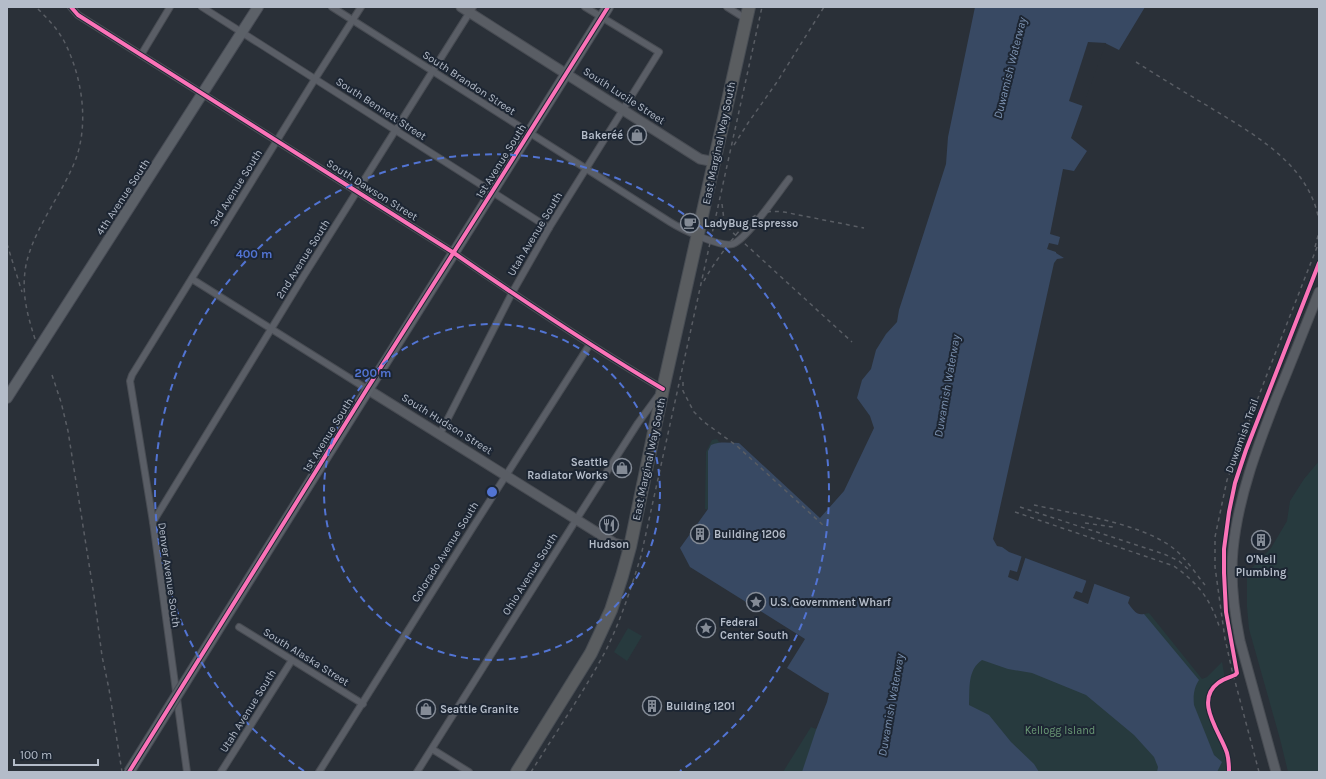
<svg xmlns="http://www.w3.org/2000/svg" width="1326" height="779" font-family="Karla,sans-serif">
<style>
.green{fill:#273a3e}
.water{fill:#384963}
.pier{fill:#2a3038}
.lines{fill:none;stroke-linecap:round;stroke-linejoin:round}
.street-casing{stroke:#484c53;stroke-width:8}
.secondary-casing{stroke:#484c53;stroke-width:11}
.primary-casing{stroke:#484c55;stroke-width:12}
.highway-casing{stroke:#474c53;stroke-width:14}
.street{stroke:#5a5e66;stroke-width:6}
.secondary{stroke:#595d64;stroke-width:9}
.primary{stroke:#5c6168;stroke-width:10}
.highway{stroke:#5a5d60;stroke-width:12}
.rail{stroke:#595d64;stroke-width:1.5;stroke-dasharray:4 4;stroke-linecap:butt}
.primary-bridge-casing{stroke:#484c55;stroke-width:12;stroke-linecap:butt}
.primary-bridge{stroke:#5c6168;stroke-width:10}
.cycleway-casing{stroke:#1d2633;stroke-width:6}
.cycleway{stroke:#fb73b8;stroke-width:4}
.ring{fill:none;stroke:#5274d3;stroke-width:2;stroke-dasharray:7 5}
.labels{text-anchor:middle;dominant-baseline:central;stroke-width:4;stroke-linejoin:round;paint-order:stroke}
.street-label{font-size:11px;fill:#b4bcc9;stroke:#1d2633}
.poi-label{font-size:11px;font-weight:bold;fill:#b4bcc9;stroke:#1d2633;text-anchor:start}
.park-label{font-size:11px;fill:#6b9a76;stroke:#1d2633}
.water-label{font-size:12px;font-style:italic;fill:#7c92b1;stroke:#1d2633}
.centre{fill:#5274d3;stroke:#1d2633;stroke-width:2}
.ring-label{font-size:12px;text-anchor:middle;font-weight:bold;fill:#5274d3;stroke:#1d2633;stroke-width:4;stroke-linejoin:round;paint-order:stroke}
</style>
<rect width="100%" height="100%" fill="#2a3038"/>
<g class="green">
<polygon points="717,439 719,442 720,442 715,511 705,509 706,452 712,440"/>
<polygon points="1319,461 1319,772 1288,772 1280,739 1249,629 1247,607 1247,573 1271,548 1287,521 1290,501 1304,479"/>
<path d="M1149 613 1202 679 1207 677 1222 662 1225 679C1189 693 1219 730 1227 753 1229 760 1229 765 1229 772H1182L1144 614Z"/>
<polygon points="628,628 642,636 627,661 614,652"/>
<polygon points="971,647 1095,685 1176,772 1010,772 965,718"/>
<polygon points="819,725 819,772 783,772 811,727 816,729"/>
</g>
<path class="water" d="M975 7H1145L1119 50 1105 43 1071 138 1087 151 1074 171 1063 169 1050 234 1060 237 1058 245 1049 243 1047 249 1056 252V253L1064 258 1057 259 1054 263 993 539 997 546 1002 547 1009 552 1130 597 1128 603C1132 608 1136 616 1144 614L1199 680C1194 688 1193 695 1194 705L1214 755 1222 762 1217 772H1157L1158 767 1154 757 1134 735 1086 695 1032 673 1008 669 982 660C967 670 970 689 969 705L989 715 1011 742 1034 764 1039 772H802L816 730 827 702 829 693 825 692 787 668 805 639 690 567 680 548 708 509V451L711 445C720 441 729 443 739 443L820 518 844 491 874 428 870 416 857 398 862 380 871 369 876 350 886 334 897 322 899 310 946 164 948 137Z"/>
<g class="pier">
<polygon points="1088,42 1106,43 1083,106 1069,101"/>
<polygon points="1022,555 1026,556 1018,581 1008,577 1010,570 1017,572"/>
<polygon points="1087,579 1095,582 1088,604 1073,598 1076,591 1082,593"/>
</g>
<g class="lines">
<defs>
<g id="street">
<path d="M71 7 78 15 454 253C522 300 592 347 663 389L638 423 576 520 417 772"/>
<polyline points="202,7 549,228"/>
<path d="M332 7 670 222C681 229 721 248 733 244 747 239 778 193 789 179"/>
<polyline points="727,7 746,19"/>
<polyline points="141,55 170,7"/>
<polyline points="192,279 367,389"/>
<polyline points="440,434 512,293 549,228 659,52 585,7"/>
<polyline points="153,522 303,277 473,7"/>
<polyline points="239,627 363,704"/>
<polyline points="432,749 469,772"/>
<polyline points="187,772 153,522 130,381 132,375 315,79 361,7"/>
<polyline points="221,772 292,660"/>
<polyline points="319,772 473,527 590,344"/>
</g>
<g id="secondary">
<polyline points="461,7 700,159 715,162"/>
<polyline points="367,389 614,543 630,547"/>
<path d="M1276 772 1240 641C1234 611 1230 581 1233 550 1238 497 1257 448 1276 399 1291 363 1305 327 1319 292"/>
</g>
<g id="primary">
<polyline points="7,398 258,7"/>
<polyline points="265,554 608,7"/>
</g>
<polyline id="highway" points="517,772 591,653 611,610 622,576 630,547 663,389 749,7"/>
</defs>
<use href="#street" class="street-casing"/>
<use href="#secondary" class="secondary-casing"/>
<use href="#primary" class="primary-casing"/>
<use href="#highway" class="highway-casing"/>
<use href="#street" class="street"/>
<use href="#secondary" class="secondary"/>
<use href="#primary" class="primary"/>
<use href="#highway" class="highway"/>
<g class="rail">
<path d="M1136 62C1161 78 1186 93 1211 108 1255 135 1310 165 1319 221"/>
<polyline points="734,145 748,123 777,82 824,7"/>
<polyline points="722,204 724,220 731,231 852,342"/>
<polyline points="7,244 22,292"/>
<polyline points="1315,247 1319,232"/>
<path d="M704 281C710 268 744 221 756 215 765 211 774 211 784 212L864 228"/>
<path d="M35 339C27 314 21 292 26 265 33 231 59 198 73 166 90 128 83 79 65 43 58 29 47 18 36 7"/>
<polyline points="52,375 61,402 68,431 95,602 102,656 109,689 122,772"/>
<polyline points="683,382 683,391 694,412 704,422 737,446 824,526"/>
<path d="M1034 505C1074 514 1141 523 1173 548 1186 558 1195 573 1205 585"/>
<polyline points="1020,507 1164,554 1179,561 1190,571"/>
<path d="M1015 512 1174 566C1199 584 1211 600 1220 629"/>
<polyline points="1085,523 1113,527"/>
<path d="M531 772C556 732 584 692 606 650 621 620 631 588 641 556L762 7"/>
<polyline points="1259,772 1232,670 1225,639 1215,567 1215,537 1227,480 1266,377 1319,242"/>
</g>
<defs>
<polyline id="primary-bridge" points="129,772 265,554"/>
</defs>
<use href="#primary-bridge" class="primary-bridge-casing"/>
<use href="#primary-bridge" class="primary-bridge"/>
<defs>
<g id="cycleway">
<path d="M71 7 78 15 454 253C522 300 592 347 663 389"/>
<polyline points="129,772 367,389 492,192 608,7"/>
<path d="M1229 772C1229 765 1229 760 1227 753 1220 732 1194 701 1218 683 1223 679 1230 677 1235 675L1237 673 1226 612 1224 573V549L1229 512 1235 483 1246 450 1319 263"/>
</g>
</defs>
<use href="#cycleway" class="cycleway-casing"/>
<use href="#cycleway" class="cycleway"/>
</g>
<g class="ring">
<circle cx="492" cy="492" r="168"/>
<path d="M304 771A337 337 0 1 1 680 771"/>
</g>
<defs>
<symbol id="shop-ring" viewBox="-11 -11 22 22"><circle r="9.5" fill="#1d2633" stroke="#848b96" stroke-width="1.5"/><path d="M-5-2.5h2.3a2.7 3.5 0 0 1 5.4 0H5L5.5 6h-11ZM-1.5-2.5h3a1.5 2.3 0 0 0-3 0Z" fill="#848b96"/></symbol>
<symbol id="cafe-ring" viewBox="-11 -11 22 22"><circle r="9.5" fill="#1d2633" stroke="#848b96" stroke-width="1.5"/><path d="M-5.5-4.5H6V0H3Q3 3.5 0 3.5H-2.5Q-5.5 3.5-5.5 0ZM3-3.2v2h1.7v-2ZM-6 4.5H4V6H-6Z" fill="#848b96"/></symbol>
<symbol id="restaurant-ring" viewBox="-11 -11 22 22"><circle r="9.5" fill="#1d2633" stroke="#848b96" stroke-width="1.5"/><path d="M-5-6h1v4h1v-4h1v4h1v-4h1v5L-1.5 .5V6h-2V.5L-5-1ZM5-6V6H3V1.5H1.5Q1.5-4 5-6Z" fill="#848b96"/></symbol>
<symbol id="building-ring" viewBox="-11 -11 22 22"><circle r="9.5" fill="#1d2633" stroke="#848b96" stroke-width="1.5"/><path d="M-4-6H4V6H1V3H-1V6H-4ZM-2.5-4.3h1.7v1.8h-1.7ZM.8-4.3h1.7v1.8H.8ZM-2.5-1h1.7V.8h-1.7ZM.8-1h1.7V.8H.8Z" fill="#848b96"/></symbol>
<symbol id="sight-ring" viewBox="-11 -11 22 22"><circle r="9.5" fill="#1d2633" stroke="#848b96" stroke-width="1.5"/><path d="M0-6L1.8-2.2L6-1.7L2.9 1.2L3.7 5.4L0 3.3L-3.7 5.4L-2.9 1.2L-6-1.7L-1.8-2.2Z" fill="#848b96"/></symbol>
</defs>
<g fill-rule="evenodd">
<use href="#shop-ring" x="626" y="124" width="22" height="22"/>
<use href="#cafe-ring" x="679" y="212" width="22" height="22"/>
<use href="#shop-ring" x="611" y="457" width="22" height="22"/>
<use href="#restaurant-ring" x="598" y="514" width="22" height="22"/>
<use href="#building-ring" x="689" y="523" width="22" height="22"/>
<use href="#building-ring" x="1250" y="529" width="22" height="22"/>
<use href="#sight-ring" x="745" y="591" width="22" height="22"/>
<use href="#sight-ring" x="695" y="617" width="22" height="22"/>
<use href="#building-ring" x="641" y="695" width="22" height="22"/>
<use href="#shop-ring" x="415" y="698" width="22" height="22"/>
</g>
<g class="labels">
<g class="street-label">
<text transform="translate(469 83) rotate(33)">South Brandon Street</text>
<text transform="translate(624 96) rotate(33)">South Lucile Street</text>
<text transform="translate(381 109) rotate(33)">South Bennett Street</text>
<text transform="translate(719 143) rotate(-78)">East Marginal Way South</text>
<text transform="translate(501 161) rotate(-58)">1st Avenue South</text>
<text transform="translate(236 188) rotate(-58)">3rd Avenue South</text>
<text transform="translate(372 190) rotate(32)">South Dawson Street</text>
<text transform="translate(123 197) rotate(-57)">4th Avenue South</text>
<text transform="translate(535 234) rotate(-59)">Utah Avenue South</text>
<text transform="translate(303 259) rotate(-58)">2nd Avenue South</text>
<text transform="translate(447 424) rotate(32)">South Hudson Street</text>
<text transform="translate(328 435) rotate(-58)">1st Avenue South</text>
<text transform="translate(1242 436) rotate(-70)">Duwamish Trail</text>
<text transform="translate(649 459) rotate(-78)">East Marginal Way South</text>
<text transform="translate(445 552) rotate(-58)">Colorado Avenue South</text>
<text transform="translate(530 574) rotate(-58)">Ohio Avenue South</text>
<text transform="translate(169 575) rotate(82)">Denver Avenue South</text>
<text transform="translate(306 657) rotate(32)">South Alaska Street</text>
<text transform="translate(248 711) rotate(-58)">Utah Avenue South</text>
</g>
<g class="poi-label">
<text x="623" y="135" text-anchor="end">Bakeréé</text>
<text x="704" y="223">LadyBug Espresso</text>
<text x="608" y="462" text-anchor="end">Seattle<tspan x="608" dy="13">Radiator Works</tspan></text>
<text x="714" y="534">Building 1206</text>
<text x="609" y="544" text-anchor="middle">Hudson</text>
<text x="1261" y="559" text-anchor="middle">O'Neil<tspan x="1261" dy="13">Plumbing</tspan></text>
<text x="770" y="602">U.S. Government Wharf</text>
<text x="720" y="622">Federal<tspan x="720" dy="13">Center South</tspan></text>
<text x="666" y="706">Building 1201</text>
<text x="440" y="709">Seattle Granite</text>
</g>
<g class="park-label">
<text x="1060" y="730">Kellogg Island</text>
</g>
<g class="water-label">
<text transform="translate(1010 68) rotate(-76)">Duwamish Waterway</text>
<text transform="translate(947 386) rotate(-80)">Duwamish Waterway</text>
<text transform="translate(891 705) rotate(-80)">Duwamish Waterway</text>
</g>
</g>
<circle cx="492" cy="492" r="6" class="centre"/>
<g class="ring-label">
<text x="254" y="258">400 m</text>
<text x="373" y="377">200 m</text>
</g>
<rect width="1326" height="779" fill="none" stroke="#b4bcc9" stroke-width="16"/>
<path d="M14 759v6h84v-6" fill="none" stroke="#b4bcc9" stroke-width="2"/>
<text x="20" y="759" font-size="12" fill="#b4bcc9" stroke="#1d2633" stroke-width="3" paint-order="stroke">100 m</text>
</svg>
